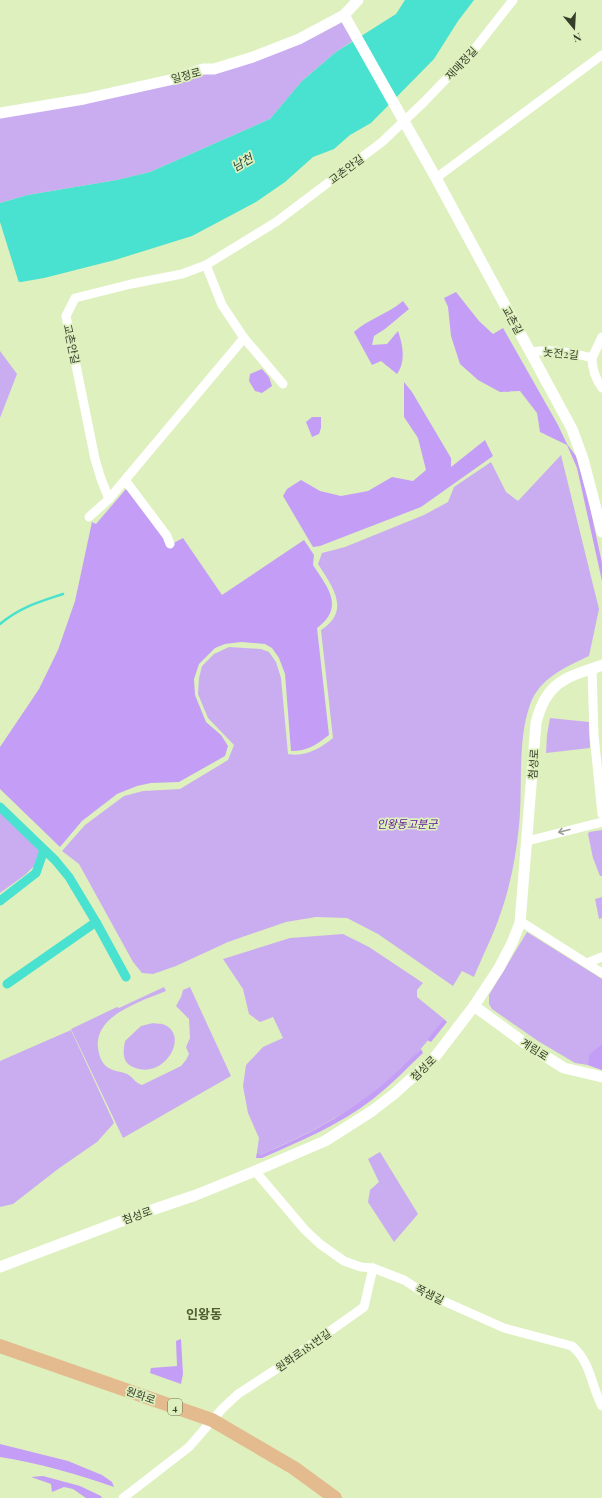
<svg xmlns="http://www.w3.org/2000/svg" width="602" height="1498" font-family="'Playfair Display','Noto Sans KR',serif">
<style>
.green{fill:#caadf0}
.forest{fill:#c49ef6}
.water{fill:#49e1cf}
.pier{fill:#def0be}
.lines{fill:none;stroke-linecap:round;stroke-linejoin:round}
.stream{stroke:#49e1cf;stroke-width:2.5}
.canal{stroke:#49e1cf;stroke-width:9}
.minor{stroke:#fff;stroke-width:9}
.tertiary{stroke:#fff;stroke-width:11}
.primary{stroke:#e4ba8f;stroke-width:14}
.oneway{stroke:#9a9e94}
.labels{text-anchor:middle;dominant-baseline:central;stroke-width:3.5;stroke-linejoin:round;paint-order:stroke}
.shield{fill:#def0be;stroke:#687356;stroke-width:1}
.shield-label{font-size:10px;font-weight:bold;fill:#363d29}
.street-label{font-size:11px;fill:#363d29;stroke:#def0be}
.park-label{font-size:11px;font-style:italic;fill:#5d1296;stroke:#def0be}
.water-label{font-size:12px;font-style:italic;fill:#254440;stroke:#def0be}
.quarter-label{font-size:13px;font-weight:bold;fill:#4f5d31;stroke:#def0be}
</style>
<rect width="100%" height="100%" fill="#def0be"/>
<g class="green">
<polygon points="344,15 357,38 336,52 303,80 270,119 150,172 117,180 28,195 0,203 0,112 253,57"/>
<polygon points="0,351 17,374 0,418"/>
<path d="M561 455 599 609 589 656C566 667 539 678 530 705 517 741 523 788 519 826 516 857 510 888 499 918 492 938 482 957 474 977L462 971 453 986 378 934 347 918 316 917 286 922 228 942 176 966 153 974 142 973 133 962 79 864 62 851 85 825 124 796 143 791 180 789 228 760 234 745 208 718 198 694 199 678 202 666 214 654 229 647 261 649 269 652 276 662 281 678 288 754C306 757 319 749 333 738L321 630C351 611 333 587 318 564L322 553 345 547 424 515 448 502 454 487 491 462 506 492 518 501Z"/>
<polygon points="550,718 589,722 590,748 546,753 547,735"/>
<polygon points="0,812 40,849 34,866 25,875 0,893"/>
<polygon points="602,830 602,876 600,876 593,858 588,834 589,832"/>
<polygon points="602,897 602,918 599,919 595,899"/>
<polygon points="527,932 602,979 602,1070 588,1065 575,1063 538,1041 492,1009 489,1004 489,995"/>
<path d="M343 934 369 947 423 983 417 990V997L444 1019C436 1030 427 1042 418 1052 376 1099 317 1131 260 1155L257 1152 259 1138 248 1113 243 1086 246 1065 263 1047 283 1038 273 1017 260 1022 249 1014 243 989 223 959 290 938Z"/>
<path d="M164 987 166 991C142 1001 94 1015 98 1048 99 1055 101 1062 107 1067 114 1072 120 1071 127 1074 133 1077 135 1083 142 1085L181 1066 186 1060 189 1054 186 1047 190 1038 189 1019 176 1006 181 997 183 990 190 987 231 1076 123 1138 71 1029 117 1007 119 1008Z"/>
<path d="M153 1023C156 1024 162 1023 165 1025 190 1037 163 1081 133 1067 122 1062 123 1052 125 1041L141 1026Z"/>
<polygon points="71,1030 114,1123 97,1142 58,1169 13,1204 0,1207 0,1061"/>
<polygon points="380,1152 418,1214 394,1242 368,1202 370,1190 379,1182 368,1159"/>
</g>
<g class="forest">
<polygon points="456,292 479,321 493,334 503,328 558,425 567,444 576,456 588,498 602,563 602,581 577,468 567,445 540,432 537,413 520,391 500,392 478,380 460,364 451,336 448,307 444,298"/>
<path d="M403 301 409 309 385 329 374 336 372 345 387 344 398 331C403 345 406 362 397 374L381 361 372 365 354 332C368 319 388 314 403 301Z"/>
<polygon points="262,369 269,377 272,386 262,393 255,391 249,381 250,374"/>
<polygon points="404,382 412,392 451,458 451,467 485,440 493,456 421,507 320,546 313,547 283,496 287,489 301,480 320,491 341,496 368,491 392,477 413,481 426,470 418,438 404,417"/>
<polygon points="312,417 321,417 321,428 319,434 312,437 306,422"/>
<path d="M126 489 170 545 183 538 222 595 304 540 314 555 313 565C328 588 345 607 317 628L329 735C316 745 308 751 291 751L285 674 279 658 272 648 265 644 241 642 225 644 215 648 199 664 194 679 195 695 206 722 221 735 228 746 225 756 179 782 151 783 137 786 117 794 82 821 60 847 0 789V747L39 689 58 650 75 601 92 522 96 524Z"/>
<polygon points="444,1019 447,1022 431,1042 427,1040"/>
<polygon points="602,1044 602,1070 588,1065 589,1055"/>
<path d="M421 1049 423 1053C407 1068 391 1085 373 1099 340 1125 300 1141 262 1158H256L257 1152 260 1155C311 1134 359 1108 399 1070 406 1063 414 1056 421 1049Z"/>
<polygon points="181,1339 183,1374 181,1384 150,1373 151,1368 177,1366 176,1341"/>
<path d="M0 1444 68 1461 102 1475 112 1482 114 1487C77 1474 39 1463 0 1457Z"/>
<polygon points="43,1476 80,1486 101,1496 102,1498 86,1498 73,1489 64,1487 52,1492 51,1484 31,1477"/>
</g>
<polygon class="water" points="405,0 474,0 458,21 434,59 371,123 350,135 334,149 313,157 285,182 256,202 192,236 115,260 44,278 21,282 0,279 0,203 28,195 117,180 150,172 270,119 302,81 336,52 396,14"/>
<polygon class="pier" points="0,222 19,283 0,281"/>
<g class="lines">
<path class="stream" d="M0 624C20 607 39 602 63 594"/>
<g class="canal">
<polyline points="0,807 55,860 69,877 96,922 126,977"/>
<polyline points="0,901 36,873 44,850"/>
<polyline points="7,984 96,922"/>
</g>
<g class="minor">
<polyline points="436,178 602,55"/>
<polyline points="206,265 222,305 244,338 283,384"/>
<path d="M531 352C553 349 570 352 592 358L602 337"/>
<path d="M592 358C592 369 595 378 602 388"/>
<polyline points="125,480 167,536 170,544"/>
<polyline points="109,499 101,479 95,459 66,316 75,298 131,284 182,274 206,265 276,222 382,142 424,102 473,51 513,0"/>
<polyline points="89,517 109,499 244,338"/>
<polyline points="592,669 594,735 602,814"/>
<polyline points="527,841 602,822"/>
<polyline points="520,921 602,973"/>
<polyline points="587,963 602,957"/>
<path d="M255 1171 305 1230 320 1244 344 1261 361 1267 373 1268 404 1280 421 1291 504 1328 572 1346C591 1362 591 1386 602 1406"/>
<polyline points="123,1498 189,1447 222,1409 238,1394 281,1366 364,1307 373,1268"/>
</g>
<g class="tertiary">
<polyline points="344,15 436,178 572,429 583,459 602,532"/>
<polyline points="0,113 84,99 174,79 203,69 214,69 253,57 299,39 344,15 358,0"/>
<polyline points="474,1006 526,1044 564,1068 602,1077"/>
<path d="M0 1267 140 1214 196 1195 255 1171 325 1141 372 1111 394 1094 435 1057 474 1006 499 968 512 943 520 923 536 723C540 706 548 689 564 680 575 673 590 670 602 665"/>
</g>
<polyline class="primary" points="0,1346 212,1420 294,1468 335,1498"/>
</g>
<defs><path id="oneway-shaft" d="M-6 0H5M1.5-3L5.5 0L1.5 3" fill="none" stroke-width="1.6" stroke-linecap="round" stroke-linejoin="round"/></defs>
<use class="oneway" href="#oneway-shaft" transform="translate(564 831) rotate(166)"/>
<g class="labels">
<rect class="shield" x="168" y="1399" width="14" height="16" rx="3"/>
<g class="shield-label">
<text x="175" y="1407">4</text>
</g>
<g class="street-label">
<text transform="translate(461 63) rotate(-47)">재매정길</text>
<text transform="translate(186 75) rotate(-15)">일정로</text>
<text transform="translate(346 169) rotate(-37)">교촌안길</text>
<text transform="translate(513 320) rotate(61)">교촌길</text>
<text transform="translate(72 344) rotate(78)">교촌안길</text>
<text transform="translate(561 353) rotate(6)">놋전2길</text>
<text transform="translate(533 764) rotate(-86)">첨성로</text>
<text transform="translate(535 1049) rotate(33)">계림로</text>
<text transform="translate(423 1068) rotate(-44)">첨성로</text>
<text transform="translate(137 1215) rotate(-19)">첨성로</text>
<text transform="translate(430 1294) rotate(26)">쪽샘길</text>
<text transform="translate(303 1350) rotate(-35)">원화로181번길</text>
<text transform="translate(141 1395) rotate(19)">원화로</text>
</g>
<g class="park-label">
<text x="407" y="823">인왕동고분군</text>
</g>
<g class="water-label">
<text transform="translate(242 162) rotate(-30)">남천</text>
</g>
<g class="quarter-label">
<text x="204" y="1313">인왕동</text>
</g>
</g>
<g transform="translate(574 28) rotate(162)" stroke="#def0be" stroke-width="3" paint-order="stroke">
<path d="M0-3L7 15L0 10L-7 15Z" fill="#363d29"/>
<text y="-6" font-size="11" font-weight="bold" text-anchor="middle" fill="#363d29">N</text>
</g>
</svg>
